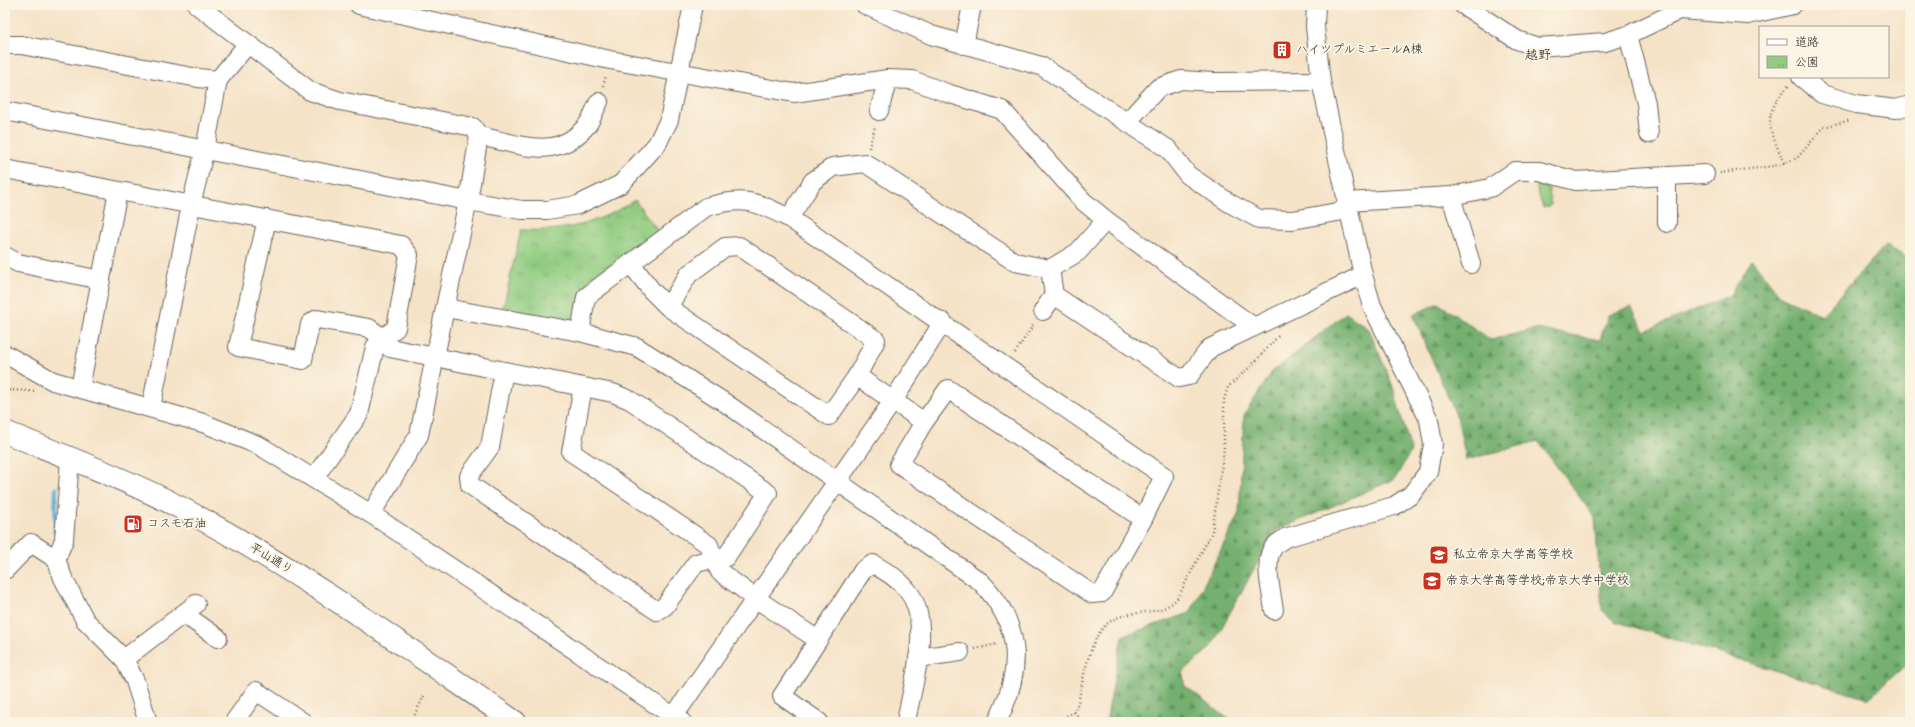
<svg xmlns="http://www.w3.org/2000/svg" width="1915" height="727" font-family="Mynerve,'Klee One',sans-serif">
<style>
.forest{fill:url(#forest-firs);stroke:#486646}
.park{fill:url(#park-tufts);stroke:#56744e}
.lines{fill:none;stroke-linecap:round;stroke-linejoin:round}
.stream{stroke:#5eb3da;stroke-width:4.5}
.minor-casing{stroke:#686258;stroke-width:20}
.major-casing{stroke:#686258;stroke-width:24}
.path{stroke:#686258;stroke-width:2.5;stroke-dasharray:1 3;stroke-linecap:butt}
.minor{stroke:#fff;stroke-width:18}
.major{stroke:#fff;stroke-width:22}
.labels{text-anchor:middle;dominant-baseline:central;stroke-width:3.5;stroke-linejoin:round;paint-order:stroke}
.poi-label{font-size:12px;fill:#1c1c1c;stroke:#fcf5e5;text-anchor:start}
.street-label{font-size:12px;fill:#1c1c1c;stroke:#fcf5e5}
.neighbourhood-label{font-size:13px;fill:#1c1c1c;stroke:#fcf5e5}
</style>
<defs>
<pattern id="forest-firs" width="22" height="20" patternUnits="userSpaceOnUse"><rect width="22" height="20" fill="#74b06f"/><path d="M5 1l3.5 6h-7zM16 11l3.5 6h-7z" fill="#5e8e5a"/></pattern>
<pattern id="park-tufts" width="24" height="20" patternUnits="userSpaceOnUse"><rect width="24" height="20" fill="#91cc81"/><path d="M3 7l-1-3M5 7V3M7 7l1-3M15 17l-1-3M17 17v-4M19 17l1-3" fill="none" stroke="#7caf6f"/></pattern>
</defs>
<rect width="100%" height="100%" fill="#fcf5e5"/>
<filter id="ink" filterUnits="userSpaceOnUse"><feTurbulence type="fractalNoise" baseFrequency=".025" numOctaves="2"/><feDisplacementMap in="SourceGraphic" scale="8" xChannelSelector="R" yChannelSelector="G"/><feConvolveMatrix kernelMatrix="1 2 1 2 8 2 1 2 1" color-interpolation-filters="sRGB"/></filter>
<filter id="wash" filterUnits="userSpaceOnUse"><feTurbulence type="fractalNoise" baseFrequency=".012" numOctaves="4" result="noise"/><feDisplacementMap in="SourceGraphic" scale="16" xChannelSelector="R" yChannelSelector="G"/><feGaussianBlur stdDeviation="0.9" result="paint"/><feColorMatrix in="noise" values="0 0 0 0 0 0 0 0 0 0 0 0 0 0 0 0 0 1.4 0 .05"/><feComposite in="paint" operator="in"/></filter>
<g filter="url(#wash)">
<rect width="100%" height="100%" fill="#f5e3c8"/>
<g class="forest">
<polygon points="1886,245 1910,260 1910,661 1868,699 1614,621 1602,610 1595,518 1538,441 1466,460 1458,420 1413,315 1438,303 1491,340 1535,329 1600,340 1608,315 1631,307 1645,331 1730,295 1752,260 1780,296 1822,315"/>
<polygon points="1346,313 1369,329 1393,387 1411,451 1395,479 1275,531 1211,647 1183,672 1184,685 1227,718 1242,722 1102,722 1107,718 1122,636 1190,613 1239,513 1244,415 1272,372"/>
</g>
<g class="park">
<polygon points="1533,175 1547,179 1551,205 1543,208"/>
<path d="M635 200 660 234 574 319 564 325 502 313 521 230C566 232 597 224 635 200Z"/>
</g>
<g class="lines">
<polyline class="stream" points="55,532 56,488"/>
</g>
</g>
<g filter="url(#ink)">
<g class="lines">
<defs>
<g id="minor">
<path d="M197 5 310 91 340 101 473 127 479 136 468 201 445 308 580 332 637 347 724 402 981 582C1023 626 1023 670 997 722"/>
<polyline points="359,5 610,60 794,93 888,79 912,80 947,93 1002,110 1083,201 1106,220 1254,327"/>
<polyline points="865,5 931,35 1041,66 1168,149 1188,175 1231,204 1259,219 1293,220 1348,210"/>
<polyline points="1463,5 1517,40 1538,47 1605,42 1628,35 1680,10 1748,15 1793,5"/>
<polyline points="1628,35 1646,103 1649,134"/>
<polyline points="5,45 21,45 198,78 218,80 247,45"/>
<polyline points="964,45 972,5"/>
<polyline points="1801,77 1822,94 1856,104 1896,109 1910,105"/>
<polyline points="5,111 468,201 522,210 547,210 578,205 621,184 657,144 669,120 693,5"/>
<polyline points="879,111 888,79"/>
<polyline points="1128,121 1158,88 1181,80 1214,82 1321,81"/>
<path d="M479 136C520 144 557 163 588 124 592 118 595 109 599 102"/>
<polyline points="5,169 401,245 409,255 396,328 383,338 390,348 613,393 630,400 768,493 726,557 714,559 720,572 755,598 818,640"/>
<polyline points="1451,196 1471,264"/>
<polyline points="1346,202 1451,196 1490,188 1515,171 1539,171 1576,181 1705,174"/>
<polyline points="789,218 813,181 833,167 865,163 1015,262 1050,269 1078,252 1106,220"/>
<polyline points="267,219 238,347 303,360 310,324 317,319 369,328 383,338 375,347 359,414 314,478"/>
<polyline points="1667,223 1667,176"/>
<polyline points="5,256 18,263 101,280"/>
<polyline points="631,264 652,291 668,307 689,274 725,247 739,246 876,340 857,376 829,416 668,307"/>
<polyline points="1050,269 1054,295 1179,378 1189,376 1210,348 1363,275"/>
<polyline points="1043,311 1054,295"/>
<path d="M580 332 586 297 706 207C745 196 754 201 789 218L1164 476 1143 519"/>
<polyline points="5,354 53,381 203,423 260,446 371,514 682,722"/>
<polyline points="504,371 490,447 469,476 470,485 657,611 665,606 696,563 714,559 709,545 571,452 583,387"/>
<polyline points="857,376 924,422"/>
<polyline points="80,388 118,191"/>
<polygon points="948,389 1143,519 1102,593 1092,594 899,464 924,422"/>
<polyline points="151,408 191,205 205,149 218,80"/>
<polyline points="70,459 64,540 56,559 63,578 85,620 124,659 135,681 148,722"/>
<polyline points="371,514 419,435 445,308"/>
<polyline points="5,570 31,543 56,559"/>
<path d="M1274 610C1272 594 1263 562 1273 548 1275 544 1281 541 1285 538L1394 506 1411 495 1428 472 1433 444 1429 420 1372 306 1363 275 1321 81 1315 27 1316 5"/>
<polyline points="184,614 218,638"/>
<polyline points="918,658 960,652"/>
<polyline points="124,659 196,604"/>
<polyline points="674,716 893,401 943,322"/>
<polyline points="234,722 256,691 303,722"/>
<path d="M819 722 782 696 863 570 873 564C885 571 898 578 907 590 934 621 912 686 906 722"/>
</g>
<path id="major" d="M5 432C64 456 126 479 183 509 299 570 407 648 515 722"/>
</defs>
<use href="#minor" class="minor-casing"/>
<use href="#major" class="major-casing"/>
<g class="path">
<polyline points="603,86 606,76"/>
<polyline points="869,148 875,126"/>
<path d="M1784 163C1769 126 1760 118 1789 85"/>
<polyline points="1720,173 1780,165 1797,158 1824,127 1851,120"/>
<polyline points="1015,353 1034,324"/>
<polyline points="5,390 35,391"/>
<polyline points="975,649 997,644"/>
<polyline points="1074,712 1083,722"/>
<polyline points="411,722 425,694"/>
<path d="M1056 722 1074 712 1078 703C1083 681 1088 644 1104 627 1125 604 1160 621 1178 597L1212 532 1224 449V400L1228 387 1255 362 1279 335"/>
</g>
<use href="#minor" class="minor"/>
<use href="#major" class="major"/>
</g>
</g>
<defs>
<symbol id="building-square" viewBox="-11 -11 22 22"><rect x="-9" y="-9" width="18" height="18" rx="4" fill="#c8321e" stroke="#fcf5e5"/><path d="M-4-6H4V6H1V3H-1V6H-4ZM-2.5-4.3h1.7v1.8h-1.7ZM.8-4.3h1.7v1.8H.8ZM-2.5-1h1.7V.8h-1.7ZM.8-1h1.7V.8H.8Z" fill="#fff"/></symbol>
<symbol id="fuel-square" viewBox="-11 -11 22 22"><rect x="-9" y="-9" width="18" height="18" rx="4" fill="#c8321e" stroke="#fcf5e5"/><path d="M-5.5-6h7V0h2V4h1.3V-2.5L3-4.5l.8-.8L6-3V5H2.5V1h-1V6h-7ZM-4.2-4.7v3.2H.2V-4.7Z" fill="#fff"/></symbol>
<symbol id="school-square" viewBox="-11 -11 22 22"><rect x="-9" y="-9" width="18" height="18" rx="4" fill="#c8321e" stroke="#fcf5e5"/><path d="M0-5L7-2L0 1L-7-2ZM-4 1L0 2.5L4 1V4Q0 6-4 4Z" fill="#fff"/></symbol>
</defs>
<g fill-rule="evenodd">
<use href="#building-square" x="1271" y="39" width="22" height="22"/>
<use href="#fuel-square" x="122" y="513" width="22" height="22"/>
<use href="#school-square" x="1428" y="544" width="22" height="22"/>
<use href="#school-square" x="1421" y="570" width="22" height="22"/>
</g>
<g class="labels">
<g class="poi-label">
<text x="1296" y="50">ハイツプルミエールA棟</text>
<text x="147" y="524">コスモ石油</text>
<text x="1453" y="555">私立帝京大学高等学校</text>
<text x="1446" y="581">帝京大学高等学校;帝京大学中学校</text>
</g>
<g class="street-label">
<text transform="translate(271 559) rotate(31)">平山通り</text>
</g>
<g class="neighbourhood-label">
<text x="1538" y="55">越野</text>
</g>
</g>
<rect width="1915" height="727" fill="none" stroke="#fcf5e5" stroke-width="20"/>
<rect x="1759" y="26" width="130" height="52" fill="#fcf5e5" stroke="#a29e95"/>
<rect x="1767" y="39" width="20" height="6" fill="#ffffff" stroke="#a29e95"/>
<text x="1795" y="46" font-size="12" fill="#1c1c1c">道路</text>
<rect x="1767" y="56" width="20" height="12" fill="url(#park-tufts)" stroke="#a29e95"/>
<text x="1795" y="66" font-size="12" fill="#1c1c1c">公園</text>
</svg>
